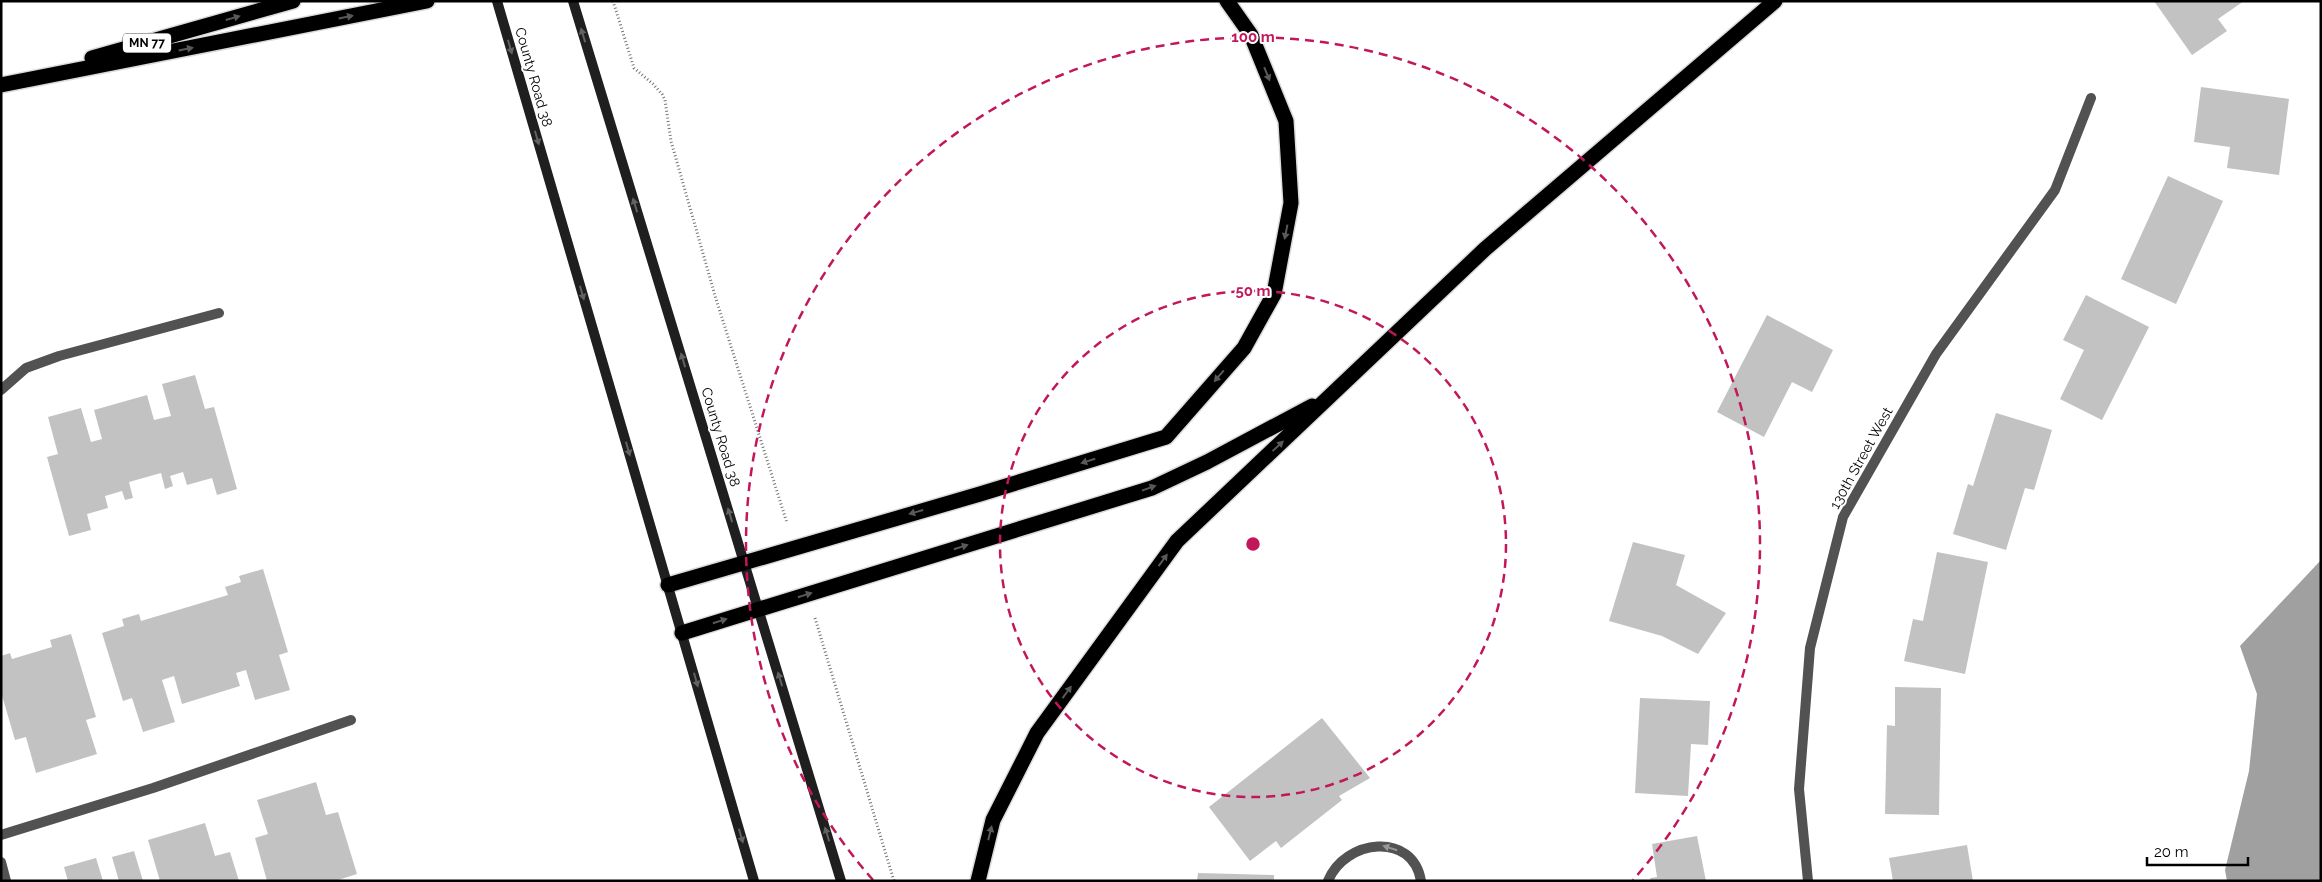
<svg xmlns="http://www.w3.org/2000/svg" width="2322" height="882" font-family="Raleway,sans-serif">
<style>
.water{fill:#a0a0a0}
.building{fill:#c2c2c2}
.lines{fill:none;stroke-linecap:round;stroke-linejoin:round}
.highway-casing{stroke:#dbdbdb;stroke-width:18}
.path{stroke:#747474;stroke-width:3;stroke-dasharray:1 2.5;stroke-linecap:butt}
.lane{stroke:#525252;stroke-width:10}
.street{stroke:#525252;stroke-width:10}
.secondary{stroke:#1f1f1f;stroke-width:10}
.highway{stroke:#000;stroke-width:15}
.oneway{fill:#595959}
.oneway2{fill:#626262}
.oneway3{fill:#979797}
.ring{fill:none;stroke:#c2185b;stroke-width:2.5;stroke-dasharray:9 6}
.labels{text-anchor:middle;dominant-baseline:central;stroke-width:4;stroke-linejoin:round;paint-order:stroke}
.shield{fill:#fff;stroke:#4c4c4c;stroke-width:1}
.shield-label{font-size:12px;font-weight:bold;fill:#000}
.street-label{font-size:14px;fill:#000;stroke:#fff}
.centre{fill:#c2185b;stroke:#fff;stroke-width:2.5}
.ring-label{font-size:15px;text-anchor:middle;font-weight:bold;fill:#c2185b;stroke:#fff;stroke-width:4;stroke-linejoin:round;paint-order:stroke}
</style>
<rect width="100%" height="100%" fill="#fff"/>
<polygon class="water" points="2321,560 2321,881 2227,881 2225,870 2249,771 2257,694 2240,646"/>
<g class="building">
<polygon points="2154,1 2244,1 2218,19 2227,31 2192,55"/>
<polygon points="2201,87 2289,99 2279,175 2227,168 2230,147 2194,142"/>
<polygon points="2168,176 2223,201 2176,304 2121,279"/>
<polygon points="2086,295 2149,327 2102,420 2060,399 2084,350 2063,340"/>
<polygon points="1767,315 1833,350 1812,392 1792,382 1764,437 1717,412"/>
<polygon points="195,375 205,409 214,407 237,489 217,495 212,478 187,485 183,472 170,476 173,486 165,489 161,473 129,482 133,498 125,500 122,491 105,496 108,508 87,514 91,530 69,536 47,457 58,454 48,417 81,408 91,442 102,439 94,410 147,395 154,420 171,416 162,384"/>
<polygon points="1996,413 2052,430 2034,490 2025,488 2006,550 1953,534 1968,484 1973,486"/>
<polygon points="1633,542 1685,555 1676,585 1726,613 1698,654 1662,636 1609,621"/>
<polygon points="1937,552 1988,562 1965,674 1904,661 1913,619 1923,621"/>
<polygon points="263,569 288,652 279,655 290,690 255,700 246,670 236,673 240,686 182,704 174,676 162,680 175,722 143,732 132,698 123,701 102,633 124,626 122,619 139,614 141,621 228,595 225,587 241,582 239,576"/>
<polygon points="71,634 96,717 86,720 97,754 36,773 26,737 15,740 1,692 1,656 10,653 12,659 52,647 50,640"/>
<polygon points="1895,687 1941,688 1939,815 1885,814 1887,725 1895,726"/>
<polygon points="1640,698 1710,701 1708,745 1691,744 1688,796 1635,793"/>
<polygon points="1322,718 1370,778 1339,796 1342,800 1281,848 1276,841 1250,861 1209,807"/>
<polygon points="316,782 326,815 338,812 357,874 335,881 267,881 255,838 268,834 257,800"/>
<polygon points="205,823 215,856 230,852 239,881 160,881 148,840"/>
<polygon points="1697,836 1706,881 1651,881 1650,878 1657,877 1652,844"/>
<polygon points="1967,845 1973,881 1893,881 1889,858"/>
<polygon points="134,851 143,881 119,881 112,857"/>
<polygon points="96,858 103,881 68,881 64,867"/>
<polygon points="1198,873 1274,875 1274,881 1197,881"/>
</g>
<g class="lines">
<defs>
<g id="highway">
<polyline points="92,58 293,1"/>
<polyline points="1,85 427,1"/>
<polyline points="668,585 980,494 1166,437 1244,348 1274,294 1291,203 1286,121 1251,35 1227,1"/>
<polyline points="682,633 1152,488 1207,462 1312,406"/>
<polyline points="978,881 993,820 1037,733 1177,541 1485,249 1775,1"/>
</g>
</defs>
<use href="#highway" class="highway-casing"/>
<g class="path">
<polyline points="613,1 634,68 653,84 662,94 665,100 671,141 716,299 787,523"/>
<polyline points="815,618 894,881"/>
</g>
<g class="lane">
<polyline points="1,390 26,368 59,356 219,313"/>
<polyline points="1,835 153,788 351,720"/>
</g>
<g class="street">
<polyline points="1,862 6,881"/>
<path d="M1328 881C1345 839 1413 831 1421 881"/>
<polyline points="1808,881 1799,789 1810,648 1843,517 1936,354 2055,190 2091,98"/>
</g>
<g class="secondary">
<polyline points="497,1 754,881"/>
<polyline points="573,1 841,881"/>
</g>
<use href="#highway" class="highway"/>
</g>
<defs><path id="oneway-solid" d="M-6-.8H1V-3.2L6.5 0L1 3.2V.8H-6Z" transform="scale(1.25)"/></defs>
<g class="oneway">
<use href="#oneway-solid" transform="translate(346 17) rotate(-11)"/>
<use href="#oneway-solid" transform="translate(233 18) rotate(-16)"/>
<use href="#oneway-solid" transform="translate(186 49) rotate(-11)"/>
<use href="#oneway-solid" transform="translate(1267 74) rotate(68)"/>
<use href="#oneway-solid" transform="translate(1286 232) rotate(101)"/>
<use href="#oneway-solid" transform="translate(1219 376) rotate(131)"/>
<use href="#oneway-solid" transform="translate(1278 446) rotate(-43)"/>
<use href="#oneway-solid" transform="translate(1088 461) rotate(163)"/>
<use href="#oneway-solid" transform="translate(1149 488) rotate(-20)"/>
<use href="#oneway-solid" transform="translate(916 512) rotate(164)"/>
<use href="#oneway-solid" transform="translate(961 547) rotate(-17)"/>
<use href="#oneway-solid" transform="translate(1163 560) rotate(-54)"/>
<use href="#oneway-solid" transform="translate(805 595) rotate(-17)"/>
<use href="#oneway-solid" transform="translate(720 621) rotate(-17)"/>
<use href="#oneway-solid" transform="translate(1067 692) rotate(-54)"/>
<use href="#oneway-solid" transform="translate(990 833) rotate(-76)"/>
</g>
<g class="oneway2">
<use href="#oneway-solid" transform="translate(583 35) rotate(-107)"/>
<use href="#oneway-solid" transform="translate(510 47) rotate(74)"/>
<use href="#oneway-solid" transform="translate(537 138) rotate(74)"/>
<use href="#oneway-solid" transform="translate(635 205) rotate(-107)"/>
<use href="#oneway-solid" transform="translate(582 293) rotate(74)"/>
<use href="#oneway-solid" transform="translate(683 360) rotate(-107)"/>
<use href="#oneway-solid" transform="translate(628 449) rotate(74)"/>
<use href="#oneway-solid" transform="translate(730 515) rotate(-107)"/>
<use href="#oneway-solid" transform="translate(780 679) rotate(-107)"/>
<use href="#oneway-solid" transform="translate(696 680) rotate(74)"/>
<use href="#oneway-solid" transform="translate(827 834) rotate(-107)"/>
<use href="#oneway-solid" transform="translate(741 836) rotate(74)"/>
</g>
<use class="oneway3" href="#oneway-solid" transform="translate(1390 848) rotate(-163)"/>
<g class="ring">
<circle cx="1253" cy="544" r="253"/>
<path d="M873 880A507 507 0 1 1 1633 880"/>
</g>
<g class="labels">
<rect class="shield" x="123" y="33.5" width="48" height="19" rx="4"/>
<g class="shield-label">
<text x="147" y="43">MN 77</text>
</g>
<g class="street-label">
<text transform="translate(534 77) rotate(74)">County Road 38</text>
<text transform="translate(721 437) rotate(73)">County Road 38</text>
<text transform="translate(1861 458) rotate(-61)">130th Street West</text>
</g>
</g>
<circle cx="1253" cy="544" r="8" class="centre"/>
<g class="ring-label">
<text x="1253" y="42">100 m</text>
<text x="1253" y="296">50 m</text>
</g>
<rect width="2322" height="882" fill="none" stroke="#000000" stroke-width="5"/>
<path d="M2147 857v8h101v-8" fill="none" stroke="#000000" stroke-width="2.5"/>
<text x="2154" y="857" font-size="15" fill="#000000" stroke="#ffffff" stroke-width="4" paint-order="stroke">20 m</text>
</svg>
